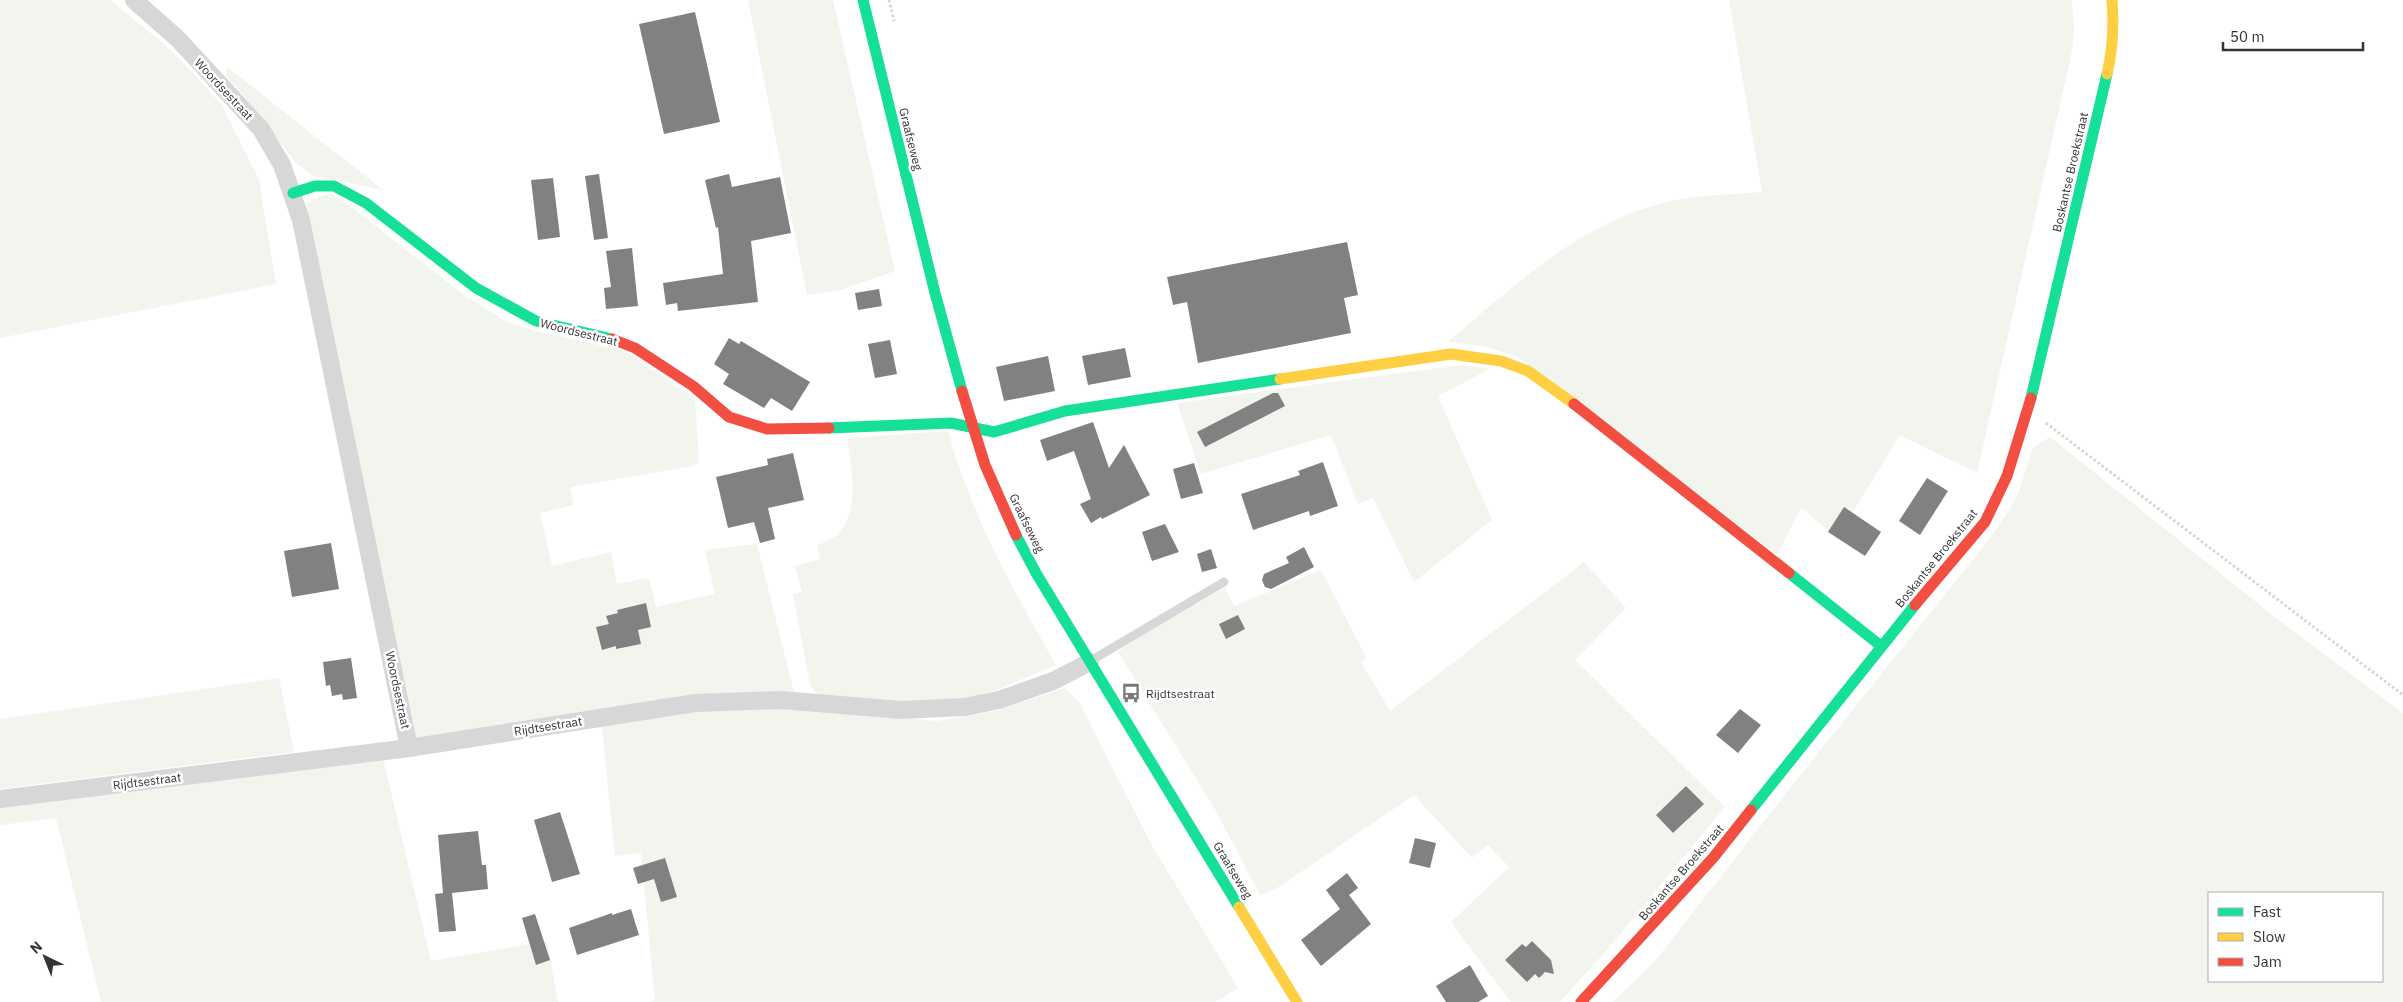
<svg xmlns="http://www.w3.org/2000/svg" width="2403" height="1002" font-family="'IBM Plex Sans',sans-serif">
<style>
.green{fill:#f1f5ed;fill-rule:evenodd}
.building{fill:#818181}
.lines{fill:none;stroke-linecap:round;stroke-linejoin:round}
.path{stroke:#d6d6d6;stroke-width:3;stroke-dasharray:2.5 2.5;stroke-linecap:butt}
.lane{stroke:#d7d7d7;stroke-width:9}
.street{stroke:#d7d7d7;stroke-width:18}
.fast{stroke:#16e098;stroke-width:11}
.slow{stroke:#ffcf43;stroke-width:11}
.jam{stroke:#f24e42;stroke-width:11}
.labels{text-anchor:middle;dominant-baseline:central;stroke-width:5;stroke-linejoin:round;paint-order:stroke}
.street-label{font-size:12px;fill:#333;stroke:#fff}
.poi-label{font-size:12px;fill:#333;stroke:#fff;text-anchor:start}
</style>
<rect width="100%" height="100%" fill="#fff"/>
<g class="green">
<polygon points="0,0 110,0 163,43 193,73 221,104 259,180 276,284 0,338"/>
<polygon points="748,0 833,0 895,271 840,290 807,295"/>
<path d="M1729 0H2071C2076 23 2074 42 2069 65L1977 473 1900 435 1837 538 1801 508 1777 555 1518 357 1483 346 1448 342C1508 290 1572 231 1649 207 1685 195 1724 195 1762 192Z"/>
<polygon points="226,66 383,190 311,175 297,164 240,91 227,77"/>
<path d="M330 194 354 209 463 294 507 322 533 330 625 351 695 398 699 462 693 466 570 487 574 505 540 513 552 566 611 552 617 584 649 578 656 607 715 594 705 550 757 544 794 692 688 695 415 738 303 212C308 199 317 197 330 194Z"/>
<polygon points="1461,365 1490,369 1438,396 1492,520 1414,582 1373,498 1358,504 1331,435 1201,474 1177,403"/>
<path d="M948 431C971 516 1013 589 1056 665L994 691 955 702H895L818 695 810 685 793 594 802 592 795 566 820 559 817 546C823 542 833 539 838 534 861 509 851 467 847 438Z"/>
<path d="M2050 437 2276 618 2403 713V1002H1613L1655 961 1791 787 1993 534 2010 509 2019 491 2033 448ZM2382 893V981H2209V893Z"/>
<polygon points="1584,562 1626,608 1575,660 1725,807 1606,951 1560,1002 1511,1002 1451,922 1509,867 1488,845 1472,858 1414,795 1279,887 1260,895 1216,811 1118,652 1133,640 1225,588 1234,606 1321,570 1366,657 1361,662 1390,711"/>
<polygon points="279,678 294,752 0,789 0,719"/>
<polygon points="1065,688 1079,702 1151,844 1238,988 1215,1002 650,1002 655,1001 641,853 615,856 602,726 703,711 783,708 937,721 996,711"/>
<polygon points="383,758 431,961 547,941 558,1002 101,1002 56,818 0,825 0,805"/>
</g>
<g class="building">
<polygon points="695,12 720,122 664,134 639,24"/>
<polygon points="599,174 608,238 594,240 585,176"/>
<polygon points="729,174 732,187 780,177 791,233 751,241 758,302 678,311 677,303 666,305 663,283 723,274 718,227 716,228 705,180"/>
<polygon points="553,178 560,237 538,240 531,180"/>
<polygon points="1347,242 1358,295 1344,298 1351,333 1198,363 1187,302 1173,305 1167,277"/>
<polygon points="632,248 638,306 606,309 604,288 611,287 606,251"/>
<polygon points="879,289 882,306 858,310 855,293"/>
<polygon points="729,338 739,344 741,341 810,382 792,411 771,398 764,408 723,384 729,374 714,364"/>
<polygon points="890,340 897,374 875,378 868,344"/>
<polygon points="1125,348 1131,377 1088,385 1082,356"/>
<polygon points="1048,356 1055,391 1004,401 996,367"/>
<polygon points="1273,393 1278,393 1285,406 1205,447 1197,432"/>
<polygon points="1093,422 1109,468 1124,445 1150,495 1102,519 1101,517 1091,523 1080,504 1091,499 1074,451 1047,461 1040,440"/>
<polygon points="793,453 804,500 768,508 775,539 760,543 754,522 728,528 716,477 768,465 767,459"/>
<polygon points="1323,462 1338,506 1310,516 1309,511 1253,530 1241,494 1300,475 1298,471"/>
<polygon points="1194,463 1203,493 1181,499 1173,469"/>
<polygon points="1927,478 1948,491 1920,535 1899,521"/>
<polygon points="1844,507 1881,532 1865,556 1828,532"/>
<polygon points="1165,524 1179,552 1152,561 1142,532"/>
<polygon points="331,543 339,589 292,597 284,551"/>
<polygon points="1304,547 1314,567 1271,589 1265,587 1262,580 1264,574 1289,563 1286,557"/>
<polygon points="1211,549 1217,568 1202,572 1197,554"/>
<polygon points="646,603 651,627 638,630 641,644 616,649 616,646 602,650 596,627 609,624 606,616 618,613 617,610"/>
<polygon points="1238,615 1245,629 1226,639 1219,624"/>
<polygon points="351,658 357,698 343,700 342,694 332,696 330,685 326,686 323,662"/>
<polygon points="1740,709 1761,725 1738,753 1716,735"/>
<polygon points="1686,786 1704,804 1673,833 1656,815"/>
<polygon points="560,812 580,874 552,882 534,820"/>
<polygon points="478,831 482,865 486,865 488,889 452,893 456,931 439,932 435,894 443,893 438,835"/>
<polygon points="1415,838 1436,843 1430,868 1409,863"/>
<polygon points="665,858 677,897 661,902 654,879 638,884 633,868"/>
<polygon points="1347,873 1358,888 1349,895 1371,924 1321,966 1301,940 1340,909 1326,890"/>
<polygon points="631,909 639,935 577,955 569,928 612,913 612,915"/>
<polygon points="535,914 550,960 536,965 522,918"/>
<polygon points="1532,941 1551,960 1554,974 1545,972 1539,978 1535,974 1527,982 1505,960 1522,944 1526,947"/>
<polygon points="1470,965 1488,996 1478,1002 1446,1002 1436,986"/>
</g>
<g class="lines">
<g class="path">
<polyline points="889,0 894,21"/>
<polyline points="2046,423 2403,695"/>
</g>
<polyline class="lane" points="1092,660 1224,582"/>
<g class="street">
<polyline points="134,0 178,39 261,129 282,165 301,220 409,748"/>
<polyline points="0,799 409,748 695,703 781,700 901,710 965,707 999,700 1053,681 1090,662"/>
</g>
<g class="fast">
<polyline points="863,0 935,293 962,391"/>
<polyline points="293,193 315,186 334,186 366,203 476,288 536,321 612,339"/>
<polyline points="2031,398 2107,74"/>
<polyline points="829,428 951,423 994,432 1065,411 1280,379"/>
<polyline points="1016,535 1036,573 1239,907"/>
<polyline points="1789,573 1881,646"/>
<polyline points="1751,810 1915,605"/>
</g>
<g class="slow">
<path d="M2107 74C2113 49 2114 26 2112 0"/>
<polyline points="1280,379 1451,354 1501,361 1528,371 1574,404"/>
<polyline points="1239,907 1297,1002"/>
</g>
<g class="jam">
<polyline points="612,339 635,348 693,386 729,417 767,429 829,428"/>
<polyline points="962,391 985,465 1016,535"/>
<polyline points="1574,404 1789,573"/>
<polyline points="1915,605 1985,522 2007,476 2031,398"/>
<polyline points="1581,1002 1713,858 1751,810"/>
</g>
</g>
<defs>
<symbol id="bus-bare" viewBox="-9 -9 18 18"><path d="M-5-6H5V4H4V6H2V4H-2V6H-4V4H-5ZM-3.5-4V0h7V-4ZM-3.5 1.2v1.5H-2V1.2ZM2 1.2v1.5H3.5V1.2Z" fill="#7a7a7a" stroke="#fff" stroke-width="2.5" paint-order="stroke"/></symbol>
</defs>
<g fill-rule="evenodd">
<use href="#bus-bare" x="1117" y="679" width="28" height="28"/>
</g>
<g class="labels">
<g class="street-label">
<text transform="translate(224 89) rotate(47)">Woordsestraat</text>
<text transform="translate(911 139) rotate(76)">Graafseweg</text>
<text transform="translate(2070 172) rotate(-77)">Boskantse Broekstraat</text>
<text transform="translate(579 332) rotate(14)">Woordsestraat</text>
<text transform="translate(1027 523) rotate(64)">Graafseweg</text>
<text transform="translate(1936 558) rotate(-51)">Boskantse Broekstraat</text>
<text transform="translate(398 690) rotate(78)">Woordsestraat</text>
<text transform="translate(548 726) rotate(-9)">Rijdtsestraat</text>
<text transform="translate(147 781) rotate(-7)">Rijdtsestraat</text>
<text transform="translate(1233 870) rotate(59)">Graafseweg</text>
<text transform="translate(1681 872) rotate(-49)">Boskantse Broekstraat</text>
</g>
<g class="poi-label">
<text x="1146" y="693">Rijdtsestraat</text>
</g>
</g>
<rect x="2208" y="892" width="175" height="90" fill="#ffffff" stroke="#adadad"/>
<rect x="2218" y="908" width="25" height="8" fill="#16e098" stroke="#adadad"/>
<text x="2253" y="917" font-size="15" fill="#333333">Fast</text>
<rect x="2218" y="933" width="25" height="8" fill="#ffcf43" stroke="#adadad"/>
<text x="2253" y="942" font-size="15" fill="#333333">Slow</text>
<rect x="2218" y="958" width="25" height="8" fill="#f24e42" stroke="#adadad"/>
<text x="2253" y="967" font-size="15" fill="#333333">Jam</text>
<g transform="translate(45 957) rotate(317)" stroke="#ffffff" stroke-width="4" paint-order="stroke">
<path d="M0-4L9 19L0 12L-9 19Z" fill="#333333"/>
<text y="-8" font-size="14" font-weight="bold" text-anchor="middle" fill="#333333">N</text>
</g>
<path d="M2223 42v8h140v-8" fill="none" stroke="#333333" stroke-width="2.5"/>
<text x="2230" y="42" font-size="15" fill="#333333" stroke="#ffffff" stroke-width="4" paint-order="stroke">50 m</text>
</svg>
